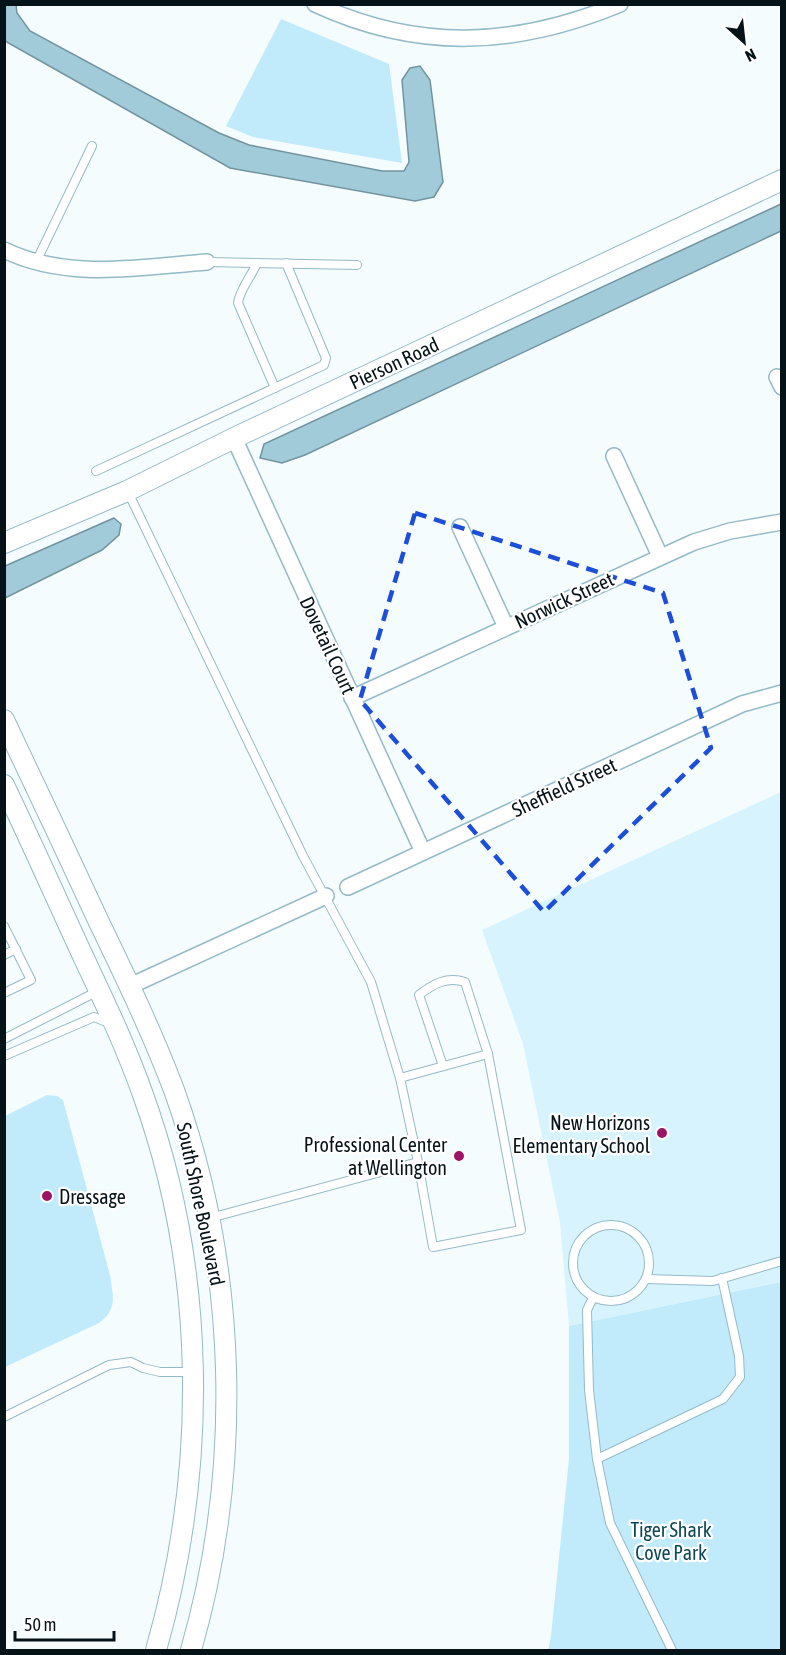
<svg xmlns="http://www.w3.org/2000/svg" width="786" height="1655" font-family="'Asap Condensed',sans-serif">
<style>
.built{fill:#d7f4fe}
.green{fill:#c1ebfa}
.water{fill:#a2cbd9;stroke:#73949f;stroke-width:1.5}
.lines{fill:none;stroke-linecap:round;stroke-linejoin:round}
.service-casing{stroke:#94bac7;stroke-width:10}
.minor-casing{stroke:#94bac7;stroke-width:18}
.tertiary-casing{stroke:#94bac7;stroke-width:22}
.service{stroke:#fff;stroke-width:8}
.minor{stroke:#fff;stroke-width:15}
.tertiary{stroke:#fff;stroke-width:20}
.marked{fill:none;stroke:#1d4ed8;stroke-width:4.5;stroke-dasharray:12 8;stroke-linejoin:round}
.poi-dot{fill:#9c1465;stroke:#fff;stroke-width:2}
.labels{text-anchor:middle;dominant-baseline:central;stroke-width:4.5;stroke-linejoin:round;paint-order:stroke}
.street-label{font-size:20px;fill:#051318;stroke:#fff}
.poi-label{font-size:20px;fill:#051318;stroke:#fff;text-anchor:end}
.park-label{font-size:20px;fill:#0e4858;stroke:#fff}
</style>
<rect width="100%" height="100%" fill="#f4fcfe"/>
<polygon class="built" points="781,792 781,1282 569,1326 560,1223 523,1044 482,930"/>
<g class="green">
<polygon points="281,19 389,64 402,163 253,137 226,126"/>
<path d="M47 1095 57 1096 63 1100 110 1275C113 1296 118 1309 99 1323L5 1367V1116Z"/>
<polygon points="781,1282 781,1650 548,1650 551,1636 569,1459 569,1326"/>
</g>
<g class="water">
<polygon points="5,4 16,5 17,13 30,31 219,133 249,145 382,171 404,171 409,162 402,80 410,68 420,66 430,80 443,182 434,197 415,201 230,168 5,41"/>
<polygon points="781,204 781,231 305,455 282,463 260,458 264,444"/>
<polygon points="114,518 121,524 119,535 102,550 5,598 5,566"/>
</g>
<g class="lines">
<defs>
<g id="service">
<polyline points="36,262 92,146"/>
<polyline points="207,262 357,265"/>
<path d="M257 263C252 275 239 291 238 303L275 388"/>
<polyline points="96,471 324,365 326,358 286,263"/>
<polyline points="128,492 303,856 371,982 400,1078"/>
<polyline points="4,926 31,980 4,993"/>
<polyline points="4,955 16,949"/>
<polyline points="4,1039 98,991"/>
<polyline points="4,1056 94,1017 111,1024"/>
<path d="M443 1066 419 995C433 984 447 976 465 982L488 1054"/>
<polyline points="210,1218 418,1162 433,1247 521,1230 488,1054 400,1078 418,1162"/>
<circle cx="611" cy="1263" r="38"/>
<polyline points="646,1279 713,1281 782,1261"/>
<polyline points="593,1298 587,1310 589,1390 597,1459 610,1523 672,1650"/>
<polyline points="4,1417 109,1365 131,1362 143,1368 160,1372 192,1372"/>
<polyline points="597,1459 723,1399 740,1377 739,1356 722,1278"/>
</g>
<g id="minor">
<path d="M315 4C419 52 516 47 620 4"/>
<path d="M4 250C68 281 140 267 207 262"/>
<polyline points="777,377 782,387"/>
<polyline points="234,438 423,852"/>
<polyline points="614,456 660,556"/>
<polyline points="460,527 506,627"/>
<polyline points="352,698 694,542 730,531 782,522"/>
<polyline points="348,887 742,704 782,693"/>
<polyline points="130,986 326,896"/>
</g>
<g id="tertiary">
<polyline points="4,543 127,491 234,438 782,180"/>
<path d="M4 720C36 787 67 853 98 920 125 976 152 1032 174 1090 238 1268 243 1469 191 1650"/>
<path d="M4 785C31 841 56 898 82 954 103 999 125 1044 142 1092 207 1270 208 1469 156 1650"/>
</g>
</defs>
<use href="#service" class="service-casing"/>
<use href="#minor" class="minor-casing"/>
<use href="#tertiary" class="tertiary-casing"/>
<use href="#service" class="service"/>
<use href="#minor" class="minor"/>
<use href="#tertiary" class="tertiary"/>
</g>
<path class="marked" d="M415 513 663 593 711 748 544 912 360 700Z"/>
<g class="poi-dot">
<circle cx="662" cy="1133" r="6"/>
<circle cx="459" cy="1156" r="6"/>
<circle cx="47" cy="1196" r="6"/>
</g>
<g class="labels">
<g class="street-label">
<text transform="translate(394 363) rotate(-25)">Pierson Road</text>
<text transform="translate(564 600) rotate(-25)">Norwick Street</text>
<text transform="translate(328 645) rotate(65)">Dovetail Court</text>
<text transform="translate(564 787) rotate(-25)">Sheffield Street</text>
<text transform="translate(201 1204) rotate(78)">South Shore Boulevard</text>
</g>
<g class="poi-label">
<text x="650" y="1122">New Horizons<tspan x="650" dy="23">Elementary School</tspan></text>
<text x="447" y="1144">Professional Center<tspan x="447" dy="23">at Wellington</tspan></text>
<text x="59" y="1196" text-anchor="start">Dressage</text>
</g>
<g class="park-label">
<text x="671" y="1529">Tiger Shark<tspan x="671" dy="23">Cove Park</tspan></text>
</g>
</g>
<rect width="786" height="1655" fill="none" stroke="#051318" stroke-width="12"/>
<g transform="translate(744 42) rotate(153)" stroke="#ffffff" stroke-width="4.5" paint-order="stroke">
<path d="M0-4.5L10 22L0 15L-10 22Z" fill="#051318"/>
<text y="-9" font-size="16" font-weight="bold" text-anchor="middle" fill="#051318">N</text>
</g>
<path d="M15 1631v9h99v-9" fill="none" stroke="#051318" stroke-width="3"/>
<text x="24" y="1631" font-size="18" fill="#051318" stroke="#ffffff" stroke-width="4.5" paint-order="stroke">50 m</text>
</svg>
